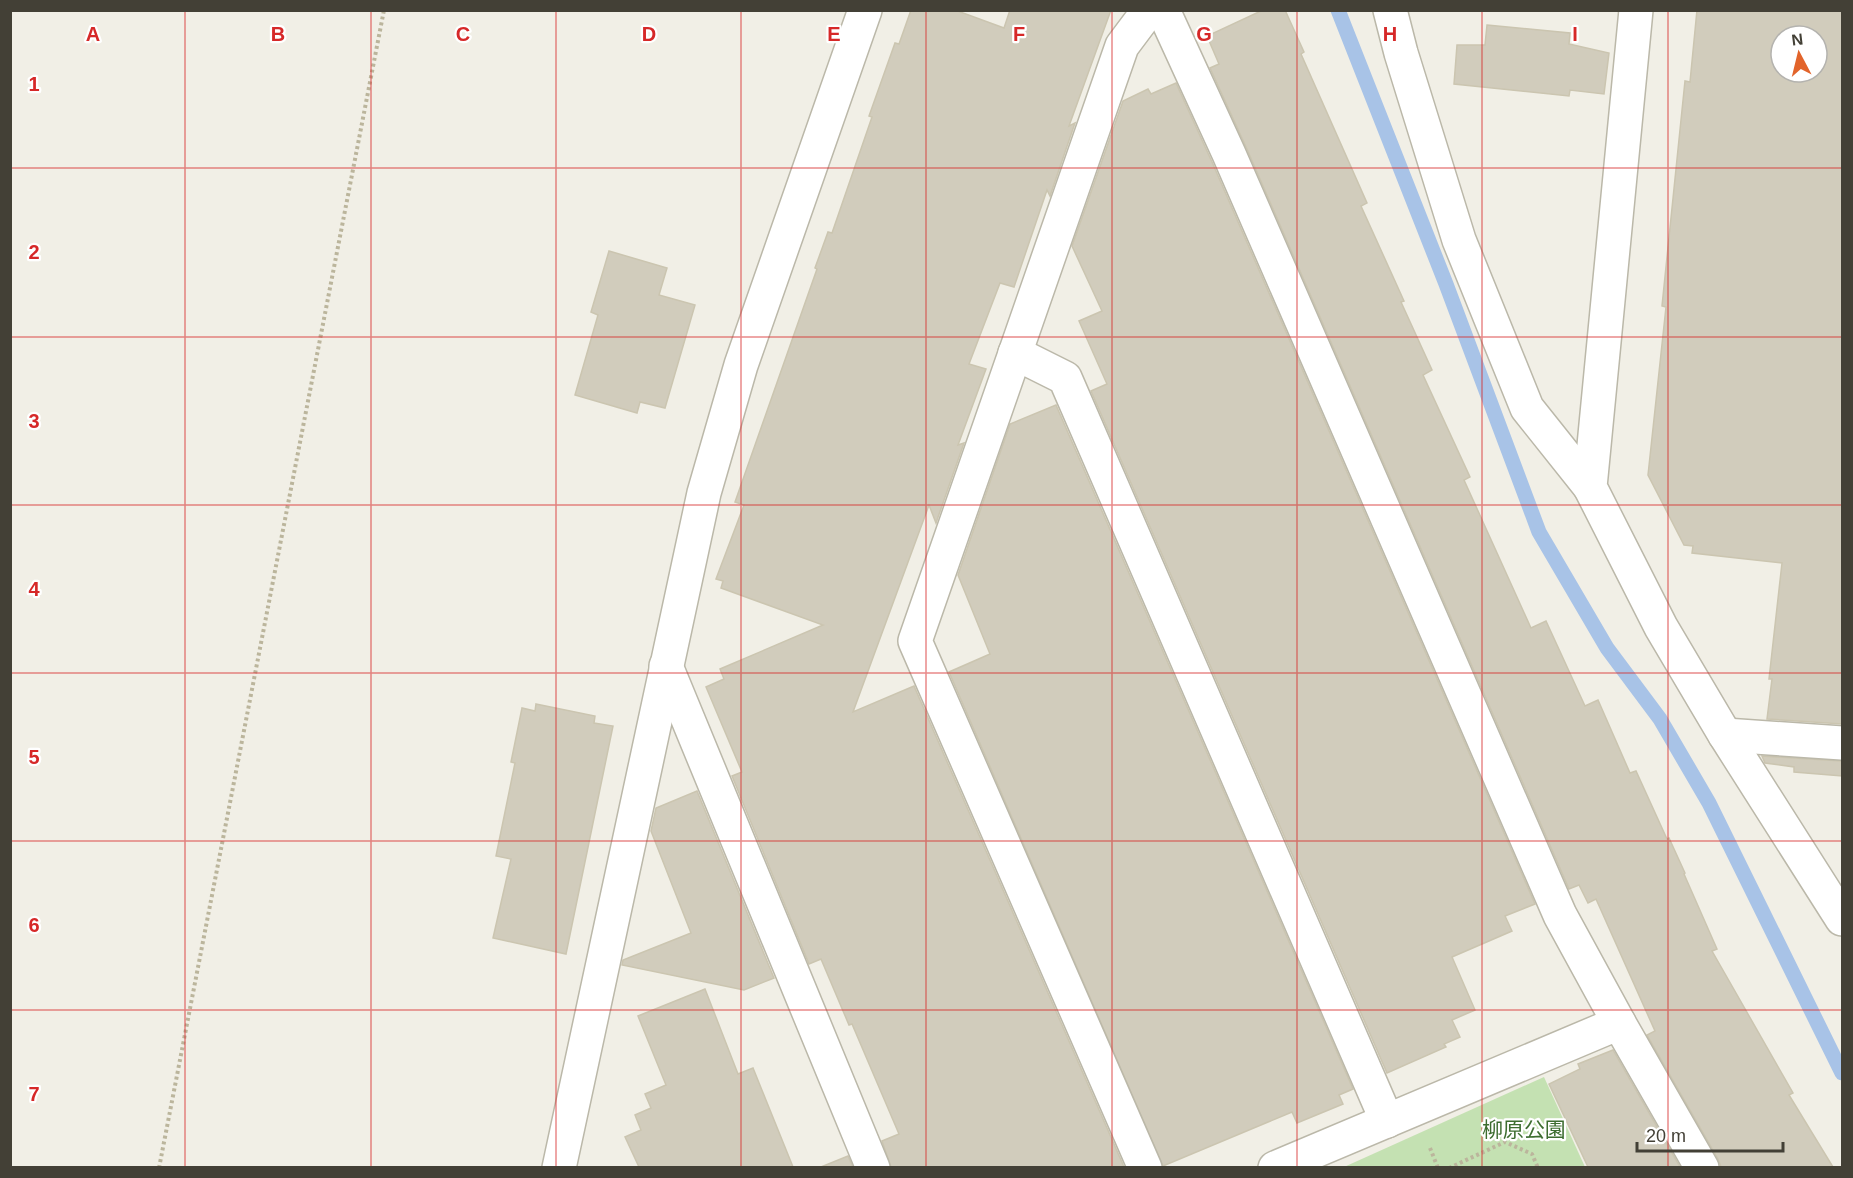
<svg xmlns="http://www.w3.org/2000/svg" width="1853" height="1178" font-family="Helvetica,'Noto Sans JP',sans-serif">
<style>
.green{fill:#c4e1b2}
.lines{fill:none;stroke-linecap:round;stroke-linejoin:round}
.stream{stroke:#a8c3e7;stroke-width:15}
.building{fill:#d1ccbc;stroke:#cbc5b0;stroke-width:1.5;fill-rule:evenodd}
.minor-casing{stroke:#bbb8a9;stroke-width:36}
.path{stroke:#bbb59c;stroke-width:4;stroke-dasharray:3 3;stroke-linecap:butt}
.minor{stroke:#fff;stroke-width:33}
.grid{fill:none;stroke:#d62828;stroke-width:1.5;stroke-opacity:0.55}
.labels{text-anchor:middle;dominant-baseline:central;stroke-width:4.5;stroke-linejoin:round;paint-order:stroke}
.park-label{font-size:21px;fill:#3d6d30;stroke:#fff}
.grid-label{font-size:20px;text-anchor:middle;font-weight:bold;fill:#d62828;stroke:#fff;stroke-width:4.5;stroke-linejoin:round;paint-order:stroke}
</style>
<rect width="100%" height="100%" fill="#f1efe6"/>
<polygon class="green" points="1544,1077 1585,1167 1344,1167"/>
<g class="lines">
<polyline class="stream" points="1338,10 1446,284 1539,532 1607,648 1660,719 1709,803 1842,1073"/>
</g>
<g class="building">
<polygon points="911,10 955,10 1004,28 1010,10 1111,10 1069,126 1075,123 1050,196 1047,190 1014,287 1000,283 969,364 986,369 958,445 964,443 936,523 929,505 853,712 914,686 1124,1167 891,1167 882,1141 899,1134 852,1024 849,1025 821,959 809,964 732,776 742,772 706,687 724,679 720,669 823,625 721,588 723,581 716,579 744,505 735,502 817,269 815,268 828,232 832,233 872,117 869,116 895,43 899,44"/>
<polygon points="1263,10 1285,10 1304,52 1301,54 1367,203 1361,206 1404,301 1401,302 1432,370 1423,375 1470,477 1464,480 1531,628 1546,621 1585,706 1598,700 1630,773 1636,771 1667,839 1669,838 1685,873 1684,874 1717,949 1712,951 1793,1093 1789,1095 1833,1167 1721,1167 1718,1159 1647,1035 1655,1031 1596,899 1588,903 1579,885 1569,889 1246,147 1210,68 1219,64 1207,36"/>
<path d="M1697 10H1842V724L1767 719 1772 679H1769L1782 563 1692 553 1693 546 1684 545 1648 475 1666 307 1662 306 1685 81 1690 82ZM1781 36H1817V72H1781Z"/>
<polygon points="1487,25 1570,33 1569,44 1609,53 1604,94 1570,90 1569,96 1454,84 1457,45 1485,45"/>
<polygon points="1176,83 1212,162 1535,904 1505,916 1512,931 1452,957 1475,1010 1452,1020 1460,1037 1444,1044 1446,1047 1387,1073 1091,391 1107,384 1079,321 1102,311 1072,246 1123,101 1148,89 1151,94"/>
<polygon points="609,251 667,268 659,295 695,305 665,408 640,402 637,413 575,395 598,315 591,312"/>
<polygon points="1056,405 1353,1089 1339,1095 1343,1104 1297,1123 1292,1112 1163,1166 949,672 990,654 958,575 1010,424"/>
<polygon points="536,704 595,716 594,723 613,726 566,954 493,938 511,859 496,856 515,763 511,762 522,708 535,711"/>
<polygon points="1762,756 1842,761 1842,776 1794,772 1794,767 1765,763"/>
<polygon points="697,791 774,978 744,990 622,965 623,960 691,933 651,831 656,808"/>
<polygon points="705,989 738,1074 753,1068 793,1167 639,1167 625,1137 641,1130 635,1115 651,1108 645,1094 666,1085 638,1016"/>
<polygon points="1613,1050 1680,1167 1588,1167 1549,1084 1580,1069 1578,1064"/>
<polygon points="848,1156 853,1167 821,1167"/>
</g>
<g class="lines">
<defs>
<g id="minor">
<polyline points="1163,10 1229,154 1560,915 1619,1023 1702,1168"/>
<polyline points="1390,10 1401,53 1459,240 1527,408 1590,487"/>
<polyline points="1636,10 1590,487 1661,627 1725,735 1842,919"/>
<polyline points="1015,353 1065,378 1387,1121"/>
<polyline points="666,666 873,1168"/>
<polyline points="1725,735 1842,743"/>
<polyline points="559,1168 704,493 741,365 865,10"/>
<polyline points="1145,1168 915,641 1122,46 1149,10"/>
<polyline points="1275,1168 1619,1023"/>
</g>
</defs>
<use href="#minor" class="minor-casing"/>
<g class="path">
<polyline points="1430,1148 1438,1168"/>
<polyline points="159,1168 384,10"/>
<polyline points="1449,1168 1505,1142 1532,1154 1538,1168"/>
</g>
<use href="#minor" class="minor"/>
</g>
<path class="grid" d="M185 10V1168M371 10V1168M556 10V1168M741 10V1168M926 10V1168M1112 10V1168M1297 10V1168M1482 10V1168M1668 10V1168M10 168H1842M10 337H1842M10 505H1842M10 673H1842M10 841H1842M10 1010H1842"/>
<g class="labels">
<g class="park-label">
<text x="1524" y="1129">柳原公園</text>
</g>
</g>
<g class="grid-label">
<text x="93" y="41">A</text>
<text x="278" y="41">B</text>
<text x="463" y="41">C</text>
<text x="649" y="41">D</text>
<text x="834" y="41">E</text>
<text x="1019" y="41">F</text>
<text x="1204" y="41">G</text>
<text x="1390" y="41">H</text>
<text x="1575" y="41">I</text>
<text x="34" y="91">1</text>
<text x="34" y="259">2</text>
<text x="34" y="428">3</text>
<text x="34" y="596">4</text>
<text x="34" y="764">5</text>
<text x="34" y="932">6</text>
<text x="34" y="1101">7</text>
</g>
<rect width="1853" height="1178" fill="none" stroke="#434036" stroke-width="24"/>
<g transform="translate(1799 54) rotate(353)"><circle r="28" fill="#ffffff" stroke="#b4b3af" stroke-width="1.5"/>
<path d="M0-4.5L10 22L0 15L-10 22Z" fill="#e2642b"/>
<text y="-9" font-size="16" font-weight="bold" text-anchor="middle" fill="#434036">N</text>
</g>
<path d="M1637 1142v9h146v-9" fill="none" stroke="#434036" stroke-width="3"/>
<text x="1646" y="1142" font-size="18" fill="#434036" stroke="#ffffff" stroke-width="4.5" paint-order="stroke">20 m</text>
</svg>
